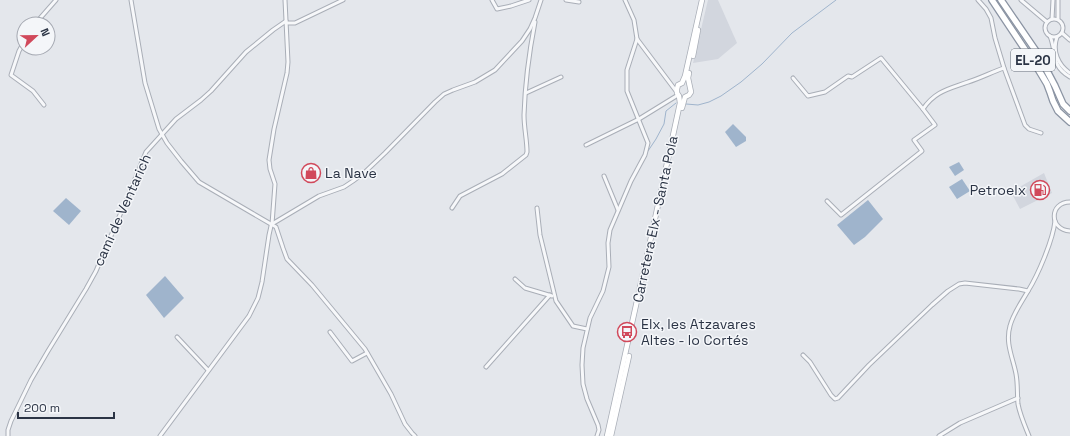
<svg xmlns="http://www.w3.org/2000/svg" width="1070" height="436" font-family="'Space Grotesk',sans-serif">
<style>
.built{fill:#d2d6de}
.water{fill:#9fb4cc}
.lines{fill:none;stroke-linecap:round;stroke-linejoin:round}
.stream{stroke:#9fb4cc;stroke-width:1}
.minor-casing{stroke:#a9aeb7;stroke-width:5}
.secondary-casing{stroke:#a9aeb7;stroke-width:6}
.trunk-casing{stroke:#8b94a3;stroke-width:8}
.minor{stroke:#f7f8fa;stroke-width:3}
.secondary{stroke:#fff;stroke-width:4.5}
.trunk{stroke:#fff;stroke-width:5.5}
.labels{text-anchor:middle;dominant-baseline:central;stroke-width:3;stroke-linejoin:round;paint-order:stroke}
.shield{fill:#f4f6f9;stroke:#676e7b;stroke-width:1}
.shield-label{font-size:13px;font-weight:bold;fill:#2b3445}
.poi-label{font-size:14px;fill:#2b3445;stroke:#f4f6f9;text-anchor:start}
.street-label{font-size:14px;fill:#2b3445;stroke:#f4f6f9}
</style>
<rect width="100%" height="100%" fill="#e4e7ec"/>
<g class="built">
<polygon points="708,0 718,0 737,43 718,59 693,63"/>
<polygon points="1044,173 1052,193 1020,209 1011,192"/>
</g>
<g class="water">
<polygon points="733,124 746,137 746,141 736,147 725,132"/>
<polygon points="959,162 964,170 955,176 949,167"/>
<polygon points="962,179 970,191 957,199 949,187"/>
<polygon points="66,198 81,211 69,225 53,211"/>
<polygon points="868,200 883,219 865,237 854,245 837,225"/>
<polygon points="165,276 184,298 164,318 146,295"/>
</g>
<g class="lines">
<g class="stream">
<polyline points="686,104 698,105 709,102 721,96 741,82 762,64 792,33 836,0"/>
<polyline points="648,151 656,139 664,124 666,111 676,103"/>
</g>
<defs>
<g id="minor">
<polyline points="131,0 145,83 159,129 167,143 181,161 199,182 252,213 276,227 283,248 287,259 312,285 365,349 391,394 405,424 412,433 415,436"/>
<polyline points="492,0 497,9 511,6 529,0"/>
<polyline points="566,0 579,2"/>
<polyline points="978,0 986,9 991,18 995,38 1004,68 1025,125 1029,129 1041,133"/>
<polyline points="1021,0 1047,22"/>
<polyline points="1058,0 1058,19"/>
<circle cx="1054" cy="28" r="9"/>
<polyline points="1052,19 1053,0"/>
<polyline points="286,23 295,23 343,0"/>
<polyline points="35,24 56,0"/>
<polyline points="1062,33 1070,40"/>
<path d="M1050 36C1057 53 1050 65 1070 77"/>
<path d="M1057 37C1052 51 1058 65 1070 73"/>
<polyline points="637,39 676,91"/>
<polyline points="24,42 19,51 11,75 33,91 44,105"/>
<polyline points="793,78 808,96 825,92 848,76 852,77 881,58 923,109"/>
<polyline points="526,93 561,77"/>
<polyline points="586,145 639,119 678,95"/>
<polyline points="604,176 618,210"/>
<path d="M827 201 841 215 922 151 914 140 935 125 923 109C935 91 949 89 968 82 981 78 992 72 1004 68"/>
<path d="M1070 202C1049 202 1049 230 1070 231"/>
<path d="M452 208 460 196 502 174 526 155 527 152C527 140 524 128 524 115 525 84 529 53 535 22"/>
<polyline points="537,208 540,235 556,301 573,326 587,329"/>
<polyline points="272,224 319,196 344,187 353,181 365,172 385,153 435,102 444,94 453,90 475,82 495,70 522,41 530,29 535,18 541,0"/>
<polyline points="515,279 525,288 552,296"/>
<polyline points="330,332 352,361 367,353"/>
<polyline points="177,337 208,370"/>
<polyline points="803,355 810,362 831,395 835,399 838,398 869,365 932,305 948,291 959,284 965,283 1019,289 1028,291"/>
<polyline points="486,367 550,295"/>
<polyline points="8,436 8,430 11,421 31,380 48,351 86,289 96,271 128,196 146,152 176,119 201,100 211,91 246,52 273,30 286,21"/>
<polyline points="160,436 249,316 258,298 262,282 269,235 271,226 272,224 275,184 270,169 269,160 274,129 287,73 288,62 285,0"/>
<polyline points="597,436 599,430 598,425 587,399 583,384 582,365 583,348 590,318 603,291 609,267 608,243 610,230 631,181 645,155 648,143 627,91 627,70 637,39 634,20 625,0"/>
<polyline points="939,436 960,423 1018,398"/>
<path d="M1029 436C1025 426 1020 415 1018 404 1017 394 1018 384 1016 374 1013 358 1005 343 1010 326 1013 314 1021 303 1028 291 1038 275 1053 240 1055 221"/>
</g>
<g id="secondary">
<polyline points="693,56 698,30"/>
<polyline points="682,108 685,97 689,95 691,92 688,78 689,73"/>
<polyline points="607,436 650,242 680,103 679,96 677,93 677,89 678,85 682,83 685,76 702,0"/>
<polyline points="611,436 629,356"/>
</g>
<g id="trunk">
<polyline points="992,0 1038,69 1047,84 1050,92 1053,101 1058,111 1070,122"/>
<polyline points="1001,0 1038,54 1055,86 1063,104 1070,111"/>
</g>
</defs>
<use href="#minor" class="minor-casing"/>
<use href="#secondary" class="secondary-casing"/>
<use href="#trunk" class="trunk-casing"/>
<use href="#minor" class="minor"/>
<use href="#secondary" class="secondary"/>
<use href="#trunk" class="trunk"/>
</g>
<defs>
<symbol id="shop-ring" viewBox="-11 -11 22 22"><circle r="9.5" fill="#f4f6f9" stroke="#d1495b" stroke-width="1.5"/><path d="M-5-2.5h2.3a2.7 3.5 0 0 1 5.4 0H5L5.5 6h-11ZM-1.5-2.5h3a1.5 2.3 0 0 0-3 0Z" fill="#d1495b"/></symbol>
<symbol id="fuel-ring" viewBox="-11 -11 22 22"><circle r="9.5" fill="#f4f6f9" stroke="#d1495b" stroke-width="1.5"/><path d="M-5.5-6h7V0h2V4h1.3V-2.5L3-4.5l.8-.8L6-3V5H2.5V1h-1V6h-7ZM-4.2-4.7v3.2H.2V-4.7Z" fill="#d1495b"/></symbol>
<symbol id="bus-ring" viewBox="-11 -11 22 22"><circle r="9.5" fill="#f4f6f9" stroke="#d1495b" stroke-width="1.5"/><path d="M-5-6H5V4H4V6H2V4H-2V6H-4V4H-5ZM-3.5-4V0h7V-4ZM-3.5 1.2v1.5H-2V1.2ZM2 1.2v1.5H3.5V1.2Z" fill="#d1495b"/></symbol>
</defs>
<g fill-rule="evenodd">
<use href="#shop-ring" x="300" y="162" width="22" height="22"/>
<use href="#fuel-ring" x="1029" y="179" width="22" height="22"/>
<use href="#bus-ring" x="616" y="321" width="22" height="22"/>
</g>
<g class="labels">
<rect class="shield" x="1011" y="49" width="44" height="22" rx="3"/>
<g class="shield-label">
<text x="1033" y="60">EL-20</text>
</g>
<g class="poi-label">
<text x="325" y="173">La Nave</text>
<text x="1026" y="190" text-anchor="end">Petroelx</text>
<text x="641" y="324">Elx, les Atzavares<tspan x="641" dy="16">Altes - lo Cortés</tspan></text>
</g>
<g class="street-label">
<text transform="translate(122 210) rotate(-66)">camí de Ventarich</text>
<text transform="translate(655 219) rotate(-78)">Carretera Elx - Santa Pola</text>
</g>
</g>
<g transform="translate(36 36) rotate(68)"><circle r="19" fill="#f4f6f9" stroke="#a4a8b1"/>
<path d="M0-3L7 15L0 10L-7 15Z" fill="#d1495b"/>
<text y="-6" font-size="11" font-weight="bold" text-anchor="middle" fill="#2b3445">N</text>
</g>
<path d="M18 412v6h96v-6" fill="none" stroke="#2b3445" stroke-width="2"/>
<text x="24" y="412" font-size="12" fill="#2b3445" stroke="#f4f6f9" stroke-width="3" paint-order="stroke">200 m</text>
</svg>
